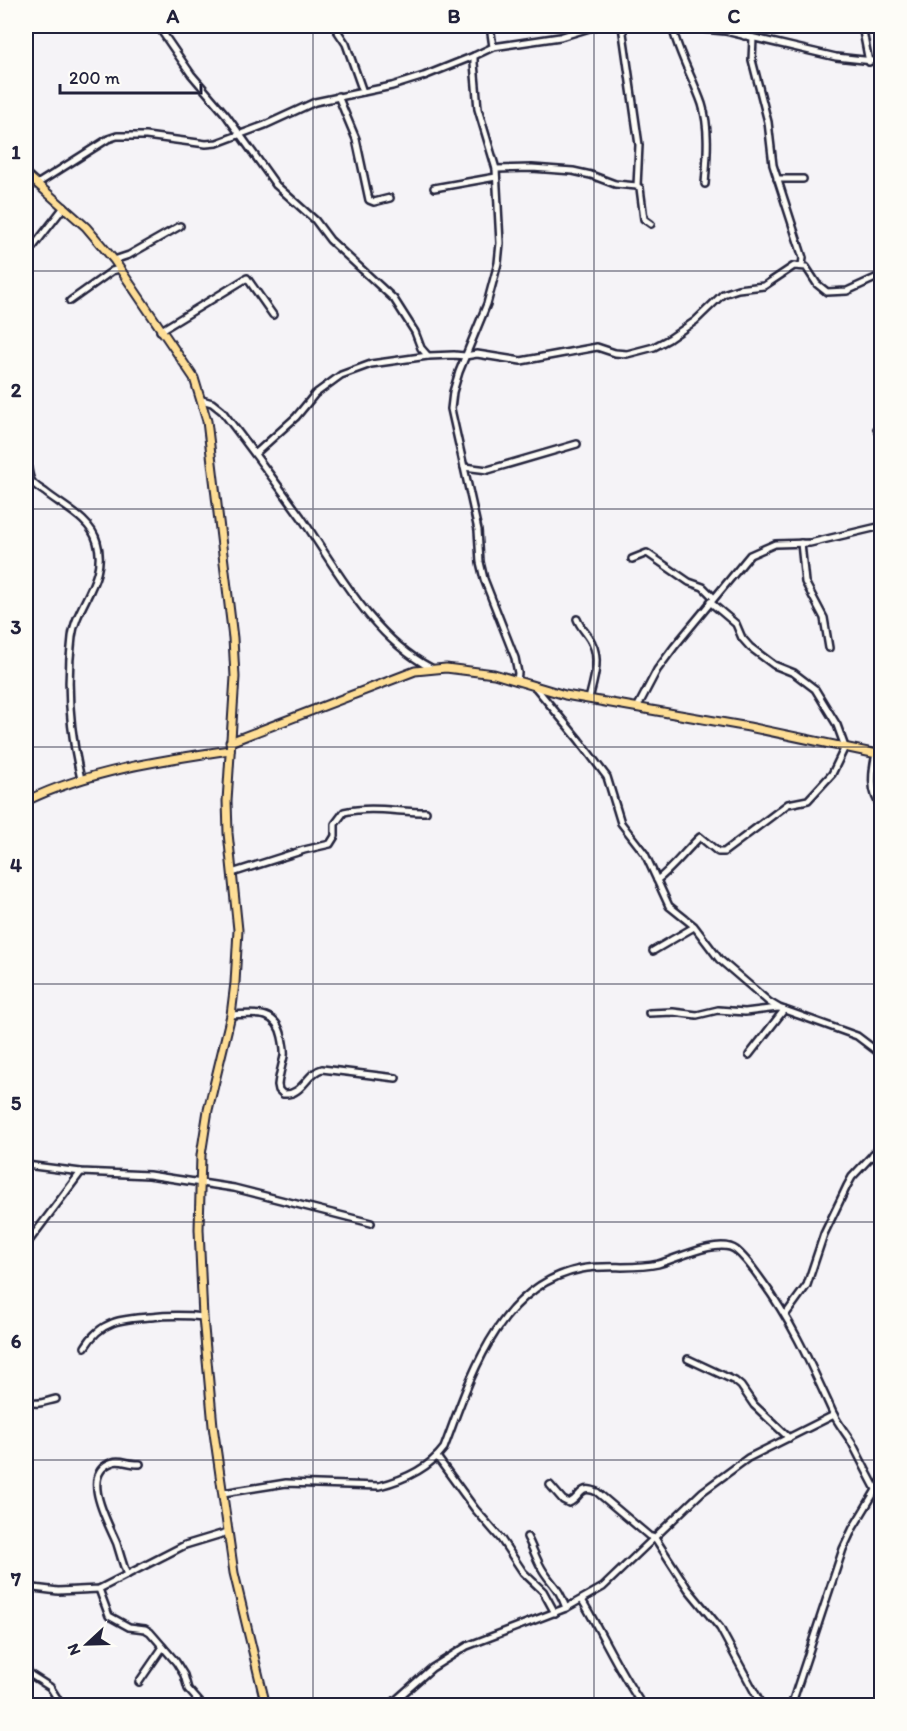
<svg xmlns="http://www.w3.org/2000/svg" width="907" height="1731" font-family="Itim,sans-serif">
<style>
.lines{fill:none;stroke-linecap:round;stroke-linejoin:round}
.minor-casing{stroke:#22223b;stroke-width:10}
.major-casing{stroke:#22223b;stroke-width:11}
.minor{stroke:#fdfcf7;stroke-width:5}
.major{stroke:#fede96;stroke-width:7}
.grid{fill:none;stroke:#22223b;stroke-width:1.5;stroke-opacity:0.55}
.neatline{fill:none;stroke:#22223b;stroke-width:2}
.grid-label{font-size:20px;text-anchor:middle;font-weight:bold;fill:#22223b}
</style>
<rect width="100%" height="100%" fill="#f5f3f7"/>
<filter id="ink" filterUnits="userSpaceOnUse"><feTurbulence type="fractalNoise" baseFrequency=".0167" numOctaves="2"/><feDisplacementMap in="SourceGraphic" scale="12" xChannelSelector="R" yChannelSelector="G"/><feConvolveMatrix kernelMatrix="1 2 1 2 8 2 1 2 1" color-interpolation-filters="sRGB"/></filter>
<g filter="url(#ink)">
<g class="lines">
<defs>
<g id="minor">
<polyline points="158,26 191,74 226,115 276,185 315,220 330,240 394,299 415,332 421,348 428,356 454,355 465,356 477,354 521,361 597,347 615,353 627,354 654,347 669,339 695,321 723,294 738,289 764,286 794,266 806,267 817,284 827,292 847,291 882,275"/>
<polyline points="334,26 346,44 363,92"/>
<polyline points="490,26 493,47 474,56 474,63 478,109 496,169 500,243 498,263 487,304 459,372 453,392 451,409 478,530 480,562 484,579 515,658 518,673 517,681"/>
<polyline points="622,26 639,145 637,186"/>
<polyline points="670,26 725,31 836,57 882,62"/>
<path d="M672 26C678 53 693 78 702 104 710 129 707 158 705 184"/>
<polyline points="743,26 744,36"/>
<polyline points="862,26 869,62"/>
<polyline points="753,38 752,60 768,122 773,165 803,258 802,265"/>
<polyline points="493,47 560,37 596,26"/>
<polyline points="338,96 356,139 369,200 374,202 390,198"/>
<polyline points="496,169 532,168 573,171 591,175 615,184 637,186 640,188 644,219 651,224"/>
<polyline points="777,179 803,179"/>
<polyline points="37,184 108,139 117,136 146,136 206,144 217,143 265,125 315,102 392,86 424,76 474,56"/>
<polyline points="434,188 496,177"/>
<polyline points="26,256 64,207"/>
<polyline points="114,260 129,255 180,226"/>
<polyline points="70,301 112,271 119,269"/>
<polyline points="160,331 247,278 273,315"/>
<path d="M202 400 212 403 222 411C249 446 275 481 301 517 338 571 371 636 431 668"/>
<polyline points="877,429 882,436"/>
<polyline points="255,454 296,417 315,394 341,375 371,364 428,356"/>
<path d="M26 458C28 465 28 474 31 480 33 485 41 489 45 492 62 506 91 519 97 542 108 579 76 604 72 637 66 684 70 733 81 779"/>
<polyline points="464,467 488,470 577,444"/>
<polyline points="801,543 805,582 824,618 829,648"/>
<polyline points="632,559 647,553 689,582 703,587 714,598"/>
<path d="M577 619C581 629 588 634 592 643 601 660 593 682 589 699"/>
<polyline points="536,688 579,740 607,777 621,823 645,854 669,906 694,926 719,959 769,1002 779,1008 857,1036 882,1055"/>
<polyline points="637,708 657,670 674,647 750,555 775,544 810,543 882,526"/>
<path d="M876 753C872 772 869 792 882 808"/>
<path d="M232 873 304 850 330 844 335 836V824L344 812C372 806 398 812 426 812"/>
<path d="M657 880C673 868 685 851 700 837L718 852H724L788 804 808 800 832 774 845 747 837 725 815 689 794 673 774 665 750 647 742 638 736 624 710 602"/>
<polyline points="653,951 694,927"/>
<polyline points="649,1013 673,1012 697,1015 718,1010 745,1012 778,1008"/>
<path d="M231 1015C254 1014 276 1009 282 1037 283 1043 285 1050 284 1056 282 1066 279 1075 278 1085L279 1090 283 1094C303 1096 306 1073 322 1069L396 1078"/>
<polyline points="749,1055 784,1010"/>
<polyline points="873,1154 882,1166"/>
<polyline points="26,1165 81,1172 149,1175 234,1188 371,1223"/>
<polyline points="882,1222 879,1234 882,1239"/>
<polyline points="26,1245 81,1172"/>
<polyline points="786,1314 807,1285 824,1234 847,1186 852,1177 882,1145"/>
<path d="M85 1347C101 1320 122 1319 151 1317 169 1315 185 1315 203 1317"/>
<polyline points="688,1359 735,1381 741,1386 754,1405 789,1438"/>
<path d="M26 1400C35 1407 46 1401 56 1399"/>
<polyline points="437,1457 475,1509 501,1539 523,1572 543,1591 555,1613"/>
<path d="M550 1485 563 1500 569 1503C582 1497 579 1484 597 1492L649 1536 655 1538 688 1589 720 1628 762 1706"/>
<path d="M223 1493 286 1483 379 1486C403 1480 429 1468 444 1448 470 1379 498 1285 581 1269 606 1264 633 1270 658 1264 676 1259 720 1237 736 1250 746 1258 754 1270 762 1281 793 1323 811 1365 833 1413 838 1424 846 1433 852 1443 862 1462 871 1481 882 1500"/>
<path d="M527 1537C533 1548 537 1562 544 1572 554 1587 559 1588 566 1608"/>
<path d="M127 1575C123 1565 120 1554 117 1544 109 1524 78 1473 113 1462 120 1459 131 1465 140 1464"/>
<polyline points="26,1587 58,1591 99,1589 185,1545 228,1532"/>
<polyline points="99,1589 109,1616 129,1627 145,1629 150,1632 176,1662 184,1675 188,1689 203,1706"/>
<path d="M582 1600C603 1635 619 1672 643 1706"/>
<polyline points="26,1669 31,1675 50,1687 62,1706"/>
<polyline points="139,1682 163,1647"/>
<polyline points="389,1706 432,1668 467,1646 566,1608 603,1587 702,1492 748,1458 834,1415"/>
<polyline points="791,1706 843,1549 853,1528 882,1480"/>
</g>
<g id="major">
<polyline points="26,174 86,227 114,260 194,378 207,421 233,638 235,677 227,801 228,833 238,930 235,983 231,1015 208,1110 201,1155 199,1229 203,1317 213,1426 234,1573 266,1706"/>
<polyline points="230,742 415,671 446,668 494,674 565,695 749,727 882,755"/>
<path d="M26 801C87 771 162 760 230 750"/>
</g>
</defs>
<use href="#minor" class="minor-casing"/>
<use href="#major" class="major-casing"/>
<use href="#minor" class="minor"/>
<use href="#major" class="major"/>
</g>
</g>
<path class="grid" d="M313 26V1706M594 26V1706M26 271H882M26 509H882M26 747H882M26 984H882M26 1222H882M26 1460H882"/>
<rect width="907" height="1731" fill="none" stroke="#fdfcf7" stroke-width="66"/>
<g transform="translate(87 1644) rotate(248)" stroke="#fdfcf7" stroke-width="4.5" paint-order="stroke">
<path d="M0-4.5L10 22L0 15L-10 22Z" fill="#22223b"/>
<text y="-9" font-size="16" font-weight="bold" text-anchor="middle" fill="#22223b">N</text>
</g>
<path d="M60 84v9h141v-9" fill="none" stroke="#22223b" stroke-width="3"/>
<text x="69" y="84" font-size="18" fill="#22223b" stroke="#fdfcf7" stroke-width="4.5" paint-order="stroke">200 m</text>
<rect x="33" y="33" width="841" height="1665" class="neatline"/>
<g class="grid-label">
<text x="173" y="23">A</text>
<text x="454" y="23">B</text>
<text x="734" y="23">C</text>
<text x="16" y="159">1</text>
<text x="16" y="397">2</text>
<text x="16" y="634">3</text>
<text x="16" y="872">4</text>
<text x="16" y="1110">5</text>
<text x="16" y="1348">6</text>
<text x="16" y="1586">7</text>
</g>
</svg>
